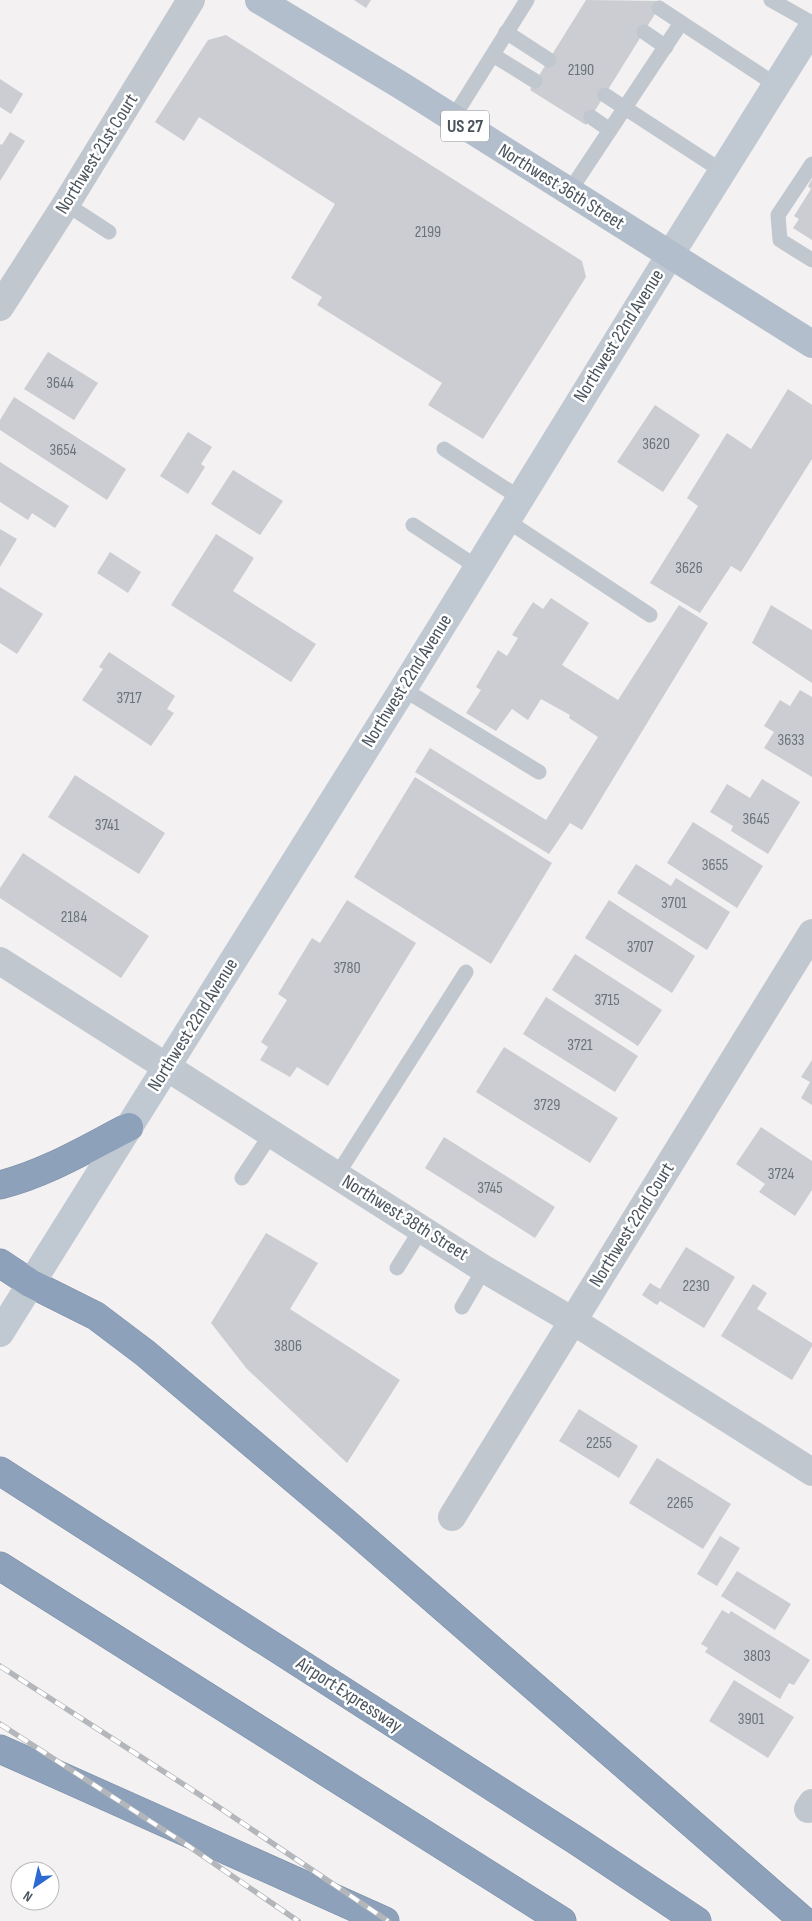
<svg xmlns="http://www.w3.org/2000/svg" width="812" height="1921" font-family="'Sofia Sans Condensed',sans-serif">
<style>
.building{fill:#cbcdd2}
.lines{fill:none;stroke-linecap:round;stroke-linejoin:round}
.motorway-casing{stroke:#798ca6;stroke-width:29}
.service{stroke:#c0c7ce;stroke-width:15}
.minor{stroke:#c0c7ce;stroke-width:28}
.secondary{stroke:#c0c8d2;stroke-width:28}
.primary{stroke:#b3becc;stroke-width:28}
.motorway{stroke:#8da1ba;stroke-width:28}
.rail-casing{stroke:#b3b6ba;stroke-width:5.5}
.rail{stroke:#fff;stroke-width:4;stroke-dasharray:11;stroke-linecap:butt}
.labels{text-anchor:middle;dominant-baseline:central;stroke-width:5;stroke-linejoin:round;paint-order:stroke}
.number-label{font-size:16px;fill:#6a727a}
.shield{fill:#fff;stroke:#80878d;stroke-width:1}
.shield-label{font-size:18px;font-weight:bold;fill:#4a535c}
.street-label{font-size:19px;fill:#4a535c;stroke:#fff}
</style>
<rect width="100%" height="100%" fill="#f3f1f1"/>
<g class="building">
<polygon points="354,0 371,0 366,8"/>
<polygon points="586,0 663,1 586,125 530,90"/>
<polygon points="226,35 582,261 586,277 483,439 428,405 442,383 317,305 322,297 291,278 335,204 199,117 184,141 155,122 208,40"/>
<polygon points="0,79 23,94 11,114 0,107"/>
<polygon points="10,132 25,141 0,181 0,144 2,145"/>
<polygon points="812,179 812,240 793,228 799,219 794,216 811,189 808,186"/>
<polygon points="48,352 98,383 74,420 24,389"/>
<polygon points="788,389 812,405 812,459 741,572 731,566 700,613 650,583 698,506 687,498 727,433 751,449"/>
<polygon points="14,397 126,469 107,500 0,430 0,420"/>
<polygon points="655,405 700,435 663,492 617,462"/>
<polygon points="188,432 212,447 201,464 205,467 188,494 160,476"/>
<polygon points="0,462 69,506 55,528 32,513 28,520 0,502"/>
<polygon points="233,470 283,501 260,535 211,504"/>
<polygon points="0,529 17,539 0,567"/>
<polygon points="216,534 254,558 233,591 316,644 291,682 171,605"/>
<polygon points="110,552 141,572 128,593 97,573"/>
<polygon points="0,587 43,614 17,654 0,643"/>
<polygon points="551,598 589,623 562,665 618,700 679,605 708,623 582,830 570,823 549,854 415,772 430,748 546,820 598,737 569,718 570,715 541,699 528,720 512,709 496,731 466,713 481,690 476,687 498,650 507,656 518,638 512,635 533,602 543,609"/>
<polygon points="771,605 812,630 812,683 752,643"/>
<polygon points="109,652 175,696 167,709 174,713 151,746 82,700 103,669 99,667"/>
<polygon points="800,690 812,697 812,777 764,748 774,732 764,726 780,700 790,706"/>
<polygon points="75,775 165,833 139,874 48,817"/>
<polygon points="415,777 552,863 491,964 354,877"/>
<polygon points="762,779 800,802 768,854 731,831 733,826 710,812 727,784 750,798"/>
<polygon points="693,822 763,866 737,908 667,863"/>
<polygon points="23,853 149,936 121,978 0,898 0,888"/>
<polygon points="636,864 671,886 676,878 730,912 707,950 617,893"/>
<polygon points="347,900 416,943 328,1086 297,1067 290,1077 260,1060 268,1047 261,1042 287,1000 278,994 312,938 320,943"/>
<polygon points="609,900 695,956 672,993 585,938"/>
<polygon points="575,954 662,1010 638,1046 552,990"/>
<polygon points="546,997 638,1056 615,1092 523,1034"/>
<polygon points="504,1047 618,1118 590,1163 476,1092"/>
<polygon points="812,1060 812,1105 801,1098 810,1082 801,1077"/>
<polygon points="761,1127 812,1161 812,1190 795,1216 759,1192 765,1184 736,1164"/>
<polygon points="444,1137 555,1207 535,1238 425,1168"/>
<polygon points="266,1233 318,1263 290,1309 400,1380 347,1463 247,1369 211,1323"/>
<polygon points="686,1247 735,1277 704,1328 660,1301 657,1305 642,1295 650,1283 660,1289"/>
<polygon points="753,1284 767,1293 757,1309 812,1343 812,1346 792,1380 721,1336"/>
<polygon points="579,1409 638,1446 619,1478 559,1441"/>
<polygon points="657,1458 731,1504 703,1549 629,1503"/>
<polygon points="720,1536 740,1548 717,1586 697,1574"/>
<polygon points="737,1571 791,1604 775,1630 721,1596"/>
<polygon points="722,1610 729,1614 731,1611 810,1660 794,1685 789,1683 780,1699 705,1652 708,1648 701,1644"/>
<polygon points="734,1680 794,1717 768,1758 709,1721"/>
</g>
<g class="lines">
<defs>
<g id="motorway">
<path d="M0 1185C47 1173 86 1149 129 1127"/>
<polyline points="0,1263 30,1283 96,1316 145,1353 345,1522 804,1921"/>
<polyline points="0,1471 577,1841 697,1921"/>
<polyline points="0,1566 562,1921"/>
<polyline points="0,1749 385,1921"/>
</g>
</defs>
<use href="#motorway" class="motorway-casing"/>
<g class="service">
<polyline points="771,0 812,23"/>
<polyline points="659,8 776,85"/>
<polyline points="506,32 549,60"/>
<polyline points="644,32 666,47"/>
<polyline points="493,55 535,81"/>
<polyline points="605,95 722,171"/>
<polyline points="591,117 610,130"/>
<polyline points="453,118 527,0"/>
<polyline points="812,164 778,215 780,240 812,260"/>
<polyline points="569,192 681,23"/>
<polyline points="66,204 109,232"/>
<polyline points="444,449 520,498"/>
<polyline points="506,520 650,615"/>
<polyline points="413,525 477,567"/>
<polyline points="403,689 539,772"/>
<polyline points="337,1175 466,972"/>
<polyline points="242,1178 271,1134"/>
<polyline points="397,1268 422,1228"/>
<polyline points="462,1307 484,1269"/>
</g>
<g class="minor">
<polyline points="0,307 66,204 191,0"/>
<polyline points="0,961 484,1269 573,1321 812,1472"/>
<polyline points="452,1517 812,933"/>
<polyline points="808,1809 812,1803"/>
</g>
<polyline class="secondary" points="0,1333 403,689 670,255 812,28"/>
<polyline class="primary" points="259,0 402,86 812,344"/>
<use href="#motorway" class="motorway"/>
<defs>
<g id="rail">
<polyline points="0,1666 217,1806 388,1921"/>
<polyline points="0,1724 187,1845 298,1921"/>
</g>
</defs>
<use href="#rail" class="rail-casing"/>
<use href="#rail" class="rail"/>
</g>
<g class="labels">
<g class="number-label">
<text x="581" y="70">2190</text>
<text x="428" y="232">2199</text>
<text x="60" y="383">3644</text>
<text x="656" y="444">3620</text>
<text x="63" y="450">3654</text>
<text x="689" y="568">3626</text>
<text x="129" y="698">3717</text>
<text x="791" y="740">3633</text>
<text x="756" y="819">3645</text>
<text x="107" y="825">3741</text>
<text x="715" y="865">3655</text>
<text x="674" y="903">3701</text>
<text x="74" y="917">2184</text>
<text x="640" y="947">3707</text>
<text x="347" y="968">3780</text>
<text x="607" y="1000">3715</text>
<text x="580" y="1045">3721</text>
<text x="547" y="1105">3729</text>
<text x="781" y="1174">3724</text>
<text x="490" y="1188">3745</text>
<text x="696" y="1286">2230</text>
<text x="288" y="1346">3806</text>
<text x="599" y="1443">2255</text>
<text x="680" y="1503">2265</text>
<text x="757" y="1656">3803</text>
<text x="751" y="1719">3901</text>
</g>
<rect class="shield" x="441" y="110.5" width="48" height="31" rx="4"/>
<g class="shield-label">
<text x="465" y="126">US 27</text>
</g>
<g class="street-label">
<text transform="translate(97 154) rotate(-58)">Northwest 21st Court</text>
<text transform="translate(561 187) rotate(32)">Northwest 36th Street</text>
<text transform="translate(619 336) rotate(-58)">Northwest 22nd Avenue</text>
<text transform="translate(407 681) rotate(-58)">Northwest 22nd Avenue</text>
<text transform="translate(193 1025) rotate(-58)">Northwest 22nd Avenue</text>
<text transform="translate(405 1218) rotate(32)">Northwest 38th Street</text>
<text transform="translate(632 1225) rotate(-58)">Northwest 22nd Court</text>
<text transform="translate(349 1695) rotate(33)">Airport Expressway</text>
</g>
</g>
<g transform="translate(35 1886) rotate(214)"><circle r="24" fill="#ffffff" stroke="#b7babe"/>
<path d="M0-4L9 19L0 12L-9 19Z" fill="#2c6ad2"/>
<text y="-8" font-size="14" font-weight="bold" text-anchor="middle" fill="#4a535c">N</text>
</g>
</svg>
